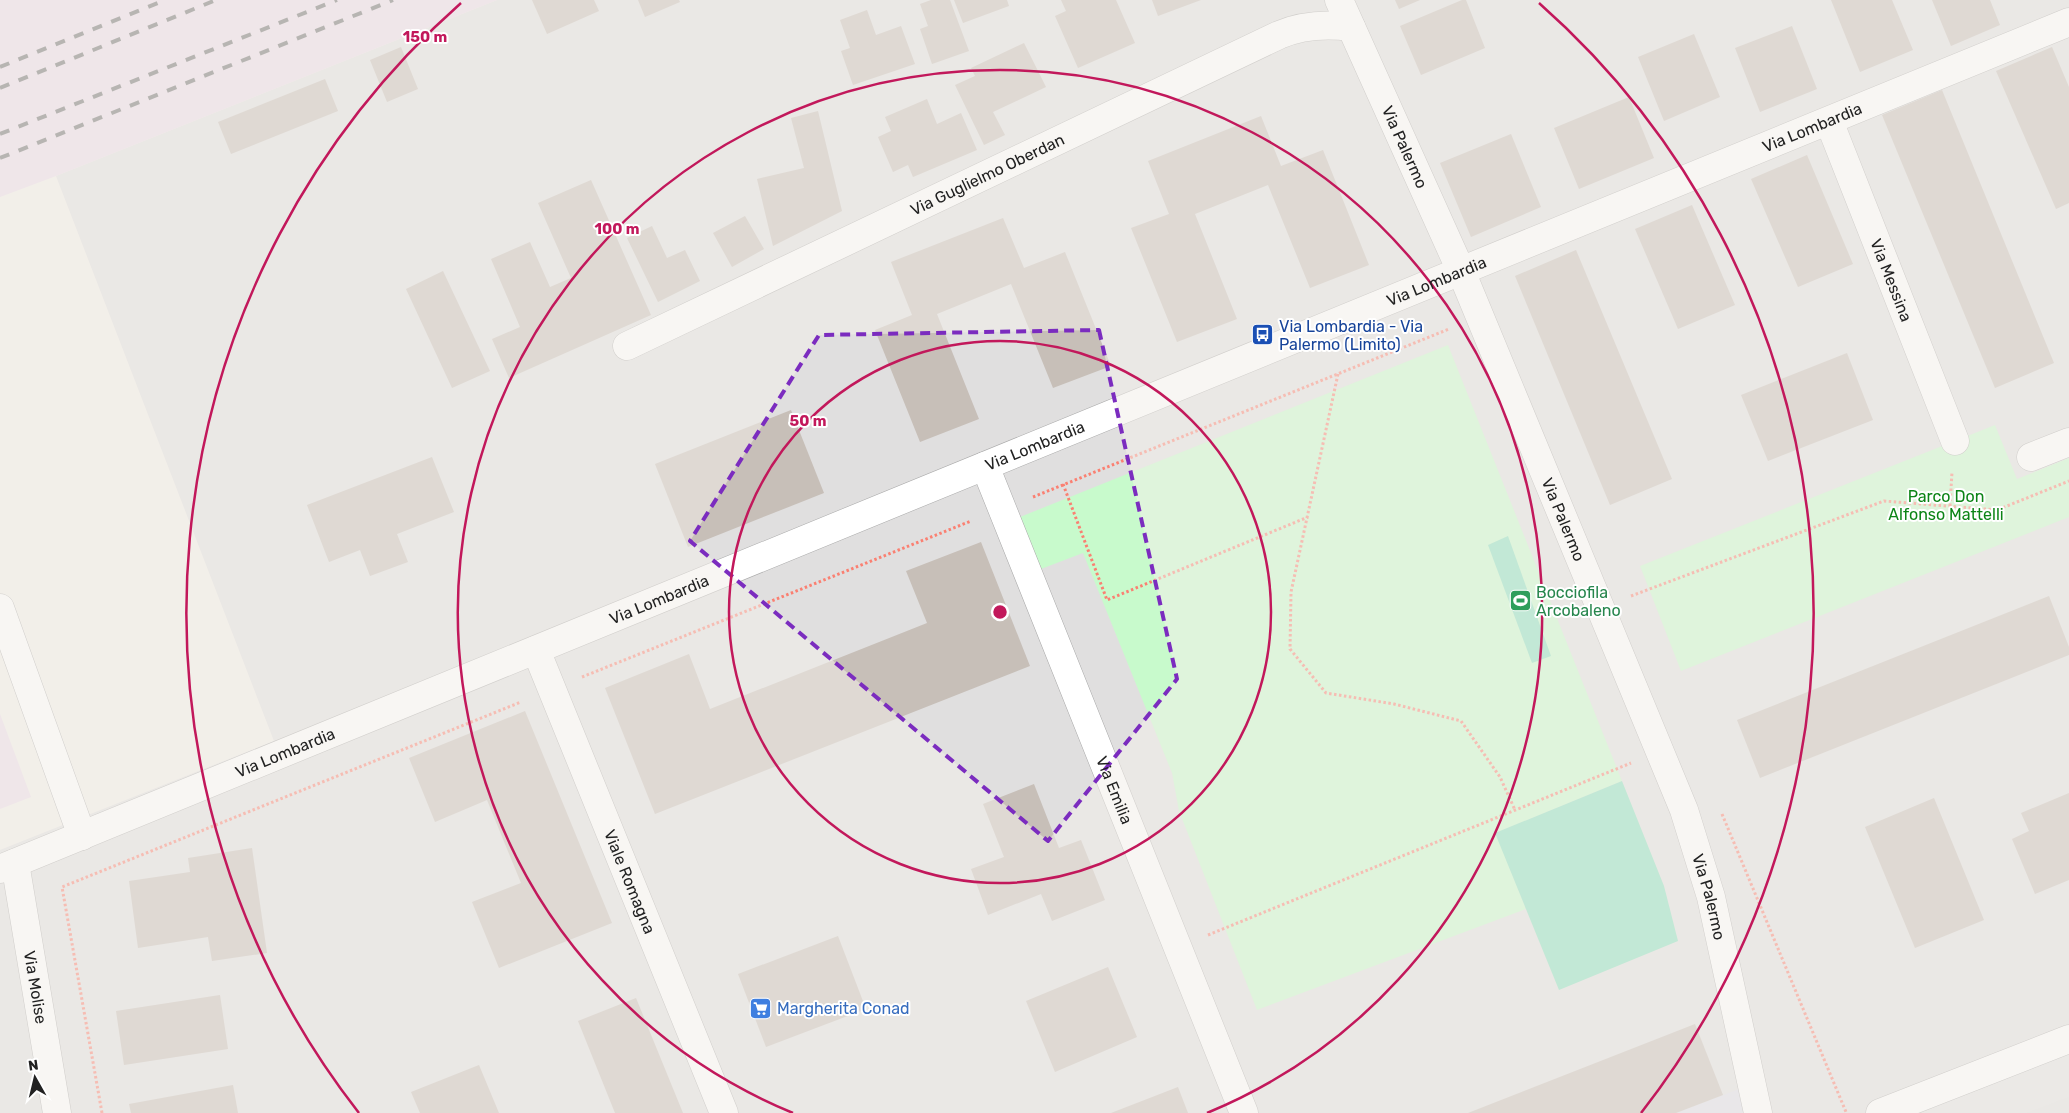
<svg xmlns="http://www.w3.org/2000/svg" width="2069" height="1113" font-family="Rubik,sans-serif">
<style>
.residential{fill:#e0dfdf}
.industrial{fill:#ebdbe8}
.park{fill:#c8facc}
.pitch{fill:#88e0be}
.parking{fill:#e2e2e2}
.plaza{fill:#dddde8}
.building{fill:#c7bfb8}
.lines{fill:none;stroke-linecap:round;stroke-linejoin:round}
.minor-casing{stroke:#a9a9a9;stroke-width:29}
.path{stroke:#fa8072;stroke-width:3;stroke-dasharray:2.5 2.5;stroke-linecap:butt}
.minor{stroke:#fff;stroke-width:28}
.rail{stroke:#707070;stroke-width:4;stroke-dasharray:10 10;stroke-linecap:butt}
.marked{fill:none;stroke:#7b2cbf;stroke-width:4;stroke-dasharray:10 6;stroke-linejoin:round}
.ring{fill:none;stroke:#c2185b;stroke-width:2.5}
.labels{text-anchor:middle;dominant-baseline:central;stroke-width:4;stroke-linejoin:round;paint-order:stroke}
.street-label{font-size:16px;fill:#222;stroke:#fff}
.transit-label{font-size:16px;fill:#164399;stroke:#fff;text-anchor:start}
.park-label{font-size:16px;fill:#0c8416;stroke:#fff}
.leisure-label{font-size:16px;fill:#27864d;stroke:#fff;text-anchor:start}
.shop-label{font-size:16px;fill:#366cbe;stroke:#fff;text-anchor:start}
.centre{fill:#c2185b;stroke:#fff;stroke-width:2.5}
.ring-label{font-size:15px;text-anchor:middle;font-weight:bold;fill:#c2185b;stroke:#fff;stroke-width:4;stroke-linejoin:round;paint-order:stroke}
</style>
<rect width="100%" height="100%" fill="#f2efe9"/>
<polygon class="residential" points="497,0 2069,0 2069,1113 0,1113 0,850 274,741 56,176"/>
<g class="industrial">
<polygon points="0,0 497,0 56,176 0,197"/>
<polygon points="0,714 31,797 0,809"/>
</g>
<g class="park">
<polygon points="1448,345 1622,781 1496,833 1526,909 1257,1010 1179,811 1172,773 1083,553 1041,569 1020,517"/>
<polygon points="1995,425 2017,479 2069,458 2069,517 1681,671 1640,566"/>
</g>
<g class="pitch">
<polygon points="1508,536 1551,656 1532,663 1488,545"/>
<polygon points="1622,781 1664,886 1678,941 1559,990 1495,833"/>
</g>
<polygon class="parking" points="2069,1039 2069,1097 2027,1113 1880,1113"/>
<polygon class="plaza" points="1752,1084 1758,1113 1676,1113 1723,1095"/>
<g class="building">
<polygon points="532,0 594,0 599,11 547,34"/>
<polygon points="638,0 679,0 680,2 645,17"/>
<polygon points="931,0 950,0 969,51 932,64 920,29 928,26 920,4"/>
<polygon points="954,0 1007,0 1009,6 963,23"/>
<polygon points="1061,0 1116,0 1135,43 1078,68 1055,16 1066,11"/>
<polygon points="1152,0 1201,0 1158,16"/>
<polygon points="1395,0 1420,0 1399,9"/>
<polygon points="1462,0 1466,0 1485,48 1421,75 1400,26"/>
<polygon points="1831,0 1892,0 1913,50 1860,72"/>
<polygon points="1932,0 1990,0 2000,25 1951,46"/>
<polygon points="867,10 876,35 901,26 915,64 853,85 841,51 850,48 840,20"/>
<polygon points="1792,26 1817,89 1760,112 1735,48"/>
<polygon points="1694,34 1720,97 1664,121 1638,57"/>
<polygon points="1024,43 1046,87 993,112 1005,135 984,145 955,85 975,76 971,68"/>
<polygon points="401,47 418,89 387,102 370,60"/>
<polygon points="2052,47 2069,87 2069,203 2056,209 1996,71"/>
<polygon points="325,79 338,111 231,154 218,122"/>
<polygon points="1942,90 2054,363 1995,388 1882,115"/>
<polygon points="1629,97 1654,158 1579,189 1554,128"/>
<polygon points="927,99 937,124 961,113 977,150 913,177 908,165 893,172 878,137 891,131 885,117"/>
<polygon points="818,111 842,211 773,246 757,179 804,168 791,118"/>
<polygon points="1261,116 1281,166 1323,150 1369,265 1310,288 1268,185 1195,214 1237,319 1177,342 1131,228 1169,214 1148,161"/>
<polygon points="1511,134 1541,207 1471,237 1440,163"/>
<polygon points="1807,155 1853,264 1798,287 1751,179"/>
<polygon points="591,180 651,315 509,378 492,339 520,327 491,259 530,242 550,287 571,278 538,203"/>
<polygon points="1692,205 1735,305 1678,329 1635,229"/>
<polygon points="745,216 764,249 732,267 713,233"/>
<polygon points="1003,218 1024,268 1065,252 1111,366 1053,388 1011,284 937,314 979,419 920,442 875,330 912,315 891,262"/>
<polygon points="652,226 667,258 685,250 700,281 658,302 627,238"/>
<polygon points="1576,250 1672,479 1610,505 1515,276"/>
<polygon points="443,271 490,371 452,388 406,289"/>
<polygon points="1847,353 1873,420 1768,461 1741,395"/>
<polygon points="791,410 824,493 688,547 655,464"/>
<polygon points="432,457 454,512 397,534 408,562 370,576 360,550 329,562 307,505"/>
<polygon points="981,542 1030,666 655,814 605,688 689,654 710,709 927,623 906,571"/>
<polygon points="2049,596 2069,647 2069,655 1760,778 1737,720"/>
<polygon points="525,711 612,923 499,968 472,902 521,883 487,800 435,822 409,758"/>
<polygon points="1034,784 1059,848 1081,840 1105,900 1052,921 1041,894 988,915 971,869 1004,857 983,804"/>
<polygon points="2069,793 2069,880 2035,894 2012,839 2029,831 2021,813"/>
<polygon points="1934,798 1984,920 1915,948 1865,827"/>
<polygon points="252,848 267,953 212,961 208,937 138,948 129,881 190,872 188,858"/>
<polygon points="838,936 866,1009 766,1047 738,974"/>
<polygon points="1108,967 1137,1037 1055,1072 1026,1001"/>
<polygon points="220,995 228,1049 124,1065 116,1011"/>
<polygon points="636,998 683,1113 615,1113 578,1021"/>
<polygon points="1695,1024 1723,1095 1676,1113 1468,1113"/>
<polygon points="479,1065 499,1113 420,1113 411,1092"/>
<polygon points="233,1085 238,1113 131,1113 129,1104"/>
<polygon points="1178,1087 1188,1113 1111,1113"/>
</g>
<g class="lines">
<defs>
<g id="minor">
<path id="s1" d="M1339 0 1461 271 1684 810 1711 897 1758 1113"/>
<path id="s2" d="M1829 121 1955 441"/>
<path id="s3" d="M627 346 1279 35C1302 25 1327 24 1351 27"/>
<polyline points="2031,457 2069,442"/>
<path id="s4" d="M985 466 1244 1113"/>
<polyline points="0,608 82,836"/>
<path id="s5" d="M536 650 724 1113"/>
<path id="s6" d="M15 863 57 1113"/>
<path id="s7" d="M0 869 2069 22"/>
<polyline points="1880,1113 2069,1039"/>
</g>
</defs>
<use href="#minor" class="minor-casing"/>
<g class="path">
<polyline points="1338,374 1291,592 1290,649 1326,693 1394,704 1461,721 1500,777 1515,810"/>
<polyline points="1063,484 1107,600 1308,517"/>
<polyline points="1033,497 1449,329"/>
<polyline points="1950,506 1952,472"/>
<polyline points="1631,596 1884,501 1997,510 2069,481"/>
<polyline points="582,677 971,521"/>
<polyline points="1722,814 1846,1112"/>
<polyline points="1208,935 1631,763"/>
<polyline points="102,1113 62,887 521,702"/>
</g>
<use href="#minor" class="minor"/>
<g class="rail">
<polyline points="0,67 165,0"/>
<polyline points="0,88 216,0"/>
<polyline points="0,134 337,0"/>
<polyline points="0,158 393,0"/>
</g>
</g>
<path d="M0 0H2069V1113H0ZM1099 330 1177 679 1048 841 690 541 819 335Z" fill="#f2efe9" fill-opacity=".55" fill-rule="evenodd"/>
<path class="marked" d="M1099 330 1177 679 1048 841 690 541 819 335Z"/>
<g class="ring">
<circle cx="1000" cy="612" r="271"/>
<path d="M793 1113A542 542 0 1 1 1207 1113"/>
<path d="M359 1113A813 813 0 0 1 461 3M1539 3A813 813 0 0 1 1641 1113"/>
</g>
<defs>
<symbol id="bus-square" viewBox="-11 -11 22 22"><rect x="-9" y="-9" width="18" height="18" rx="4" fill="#1a4fb4" stroke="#fff"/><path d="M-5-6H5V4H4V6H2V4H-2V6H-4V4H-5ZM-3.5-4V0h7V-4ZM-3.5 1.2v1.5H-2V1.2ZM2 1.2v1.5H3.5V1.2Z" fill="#fff"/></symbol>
<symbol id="stadium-square" viewBox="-11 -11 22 22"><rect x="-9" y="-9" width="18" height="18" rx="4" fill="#2e9e5b" stroke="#fff"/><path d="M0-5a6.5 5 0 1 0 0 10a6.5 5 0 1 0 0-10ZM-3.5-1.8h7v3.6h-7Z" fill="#fff"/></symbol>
<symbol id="supermarket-square" viewBox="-11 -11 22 22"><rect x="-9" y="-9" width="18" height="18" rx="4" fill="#3f7fe0" stroke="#fff"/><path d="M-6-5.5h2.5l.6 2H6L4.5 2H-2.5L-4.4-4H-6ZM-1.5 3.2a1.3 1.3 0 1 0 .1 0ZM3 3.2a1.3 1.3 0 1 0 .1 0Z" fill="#fff"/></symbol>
</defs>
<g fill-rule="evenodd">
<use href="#bus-square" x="1250" y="322" width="25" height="25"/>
<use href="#stadium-square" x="1508" y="588" width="25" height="25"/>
<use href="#supermarket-square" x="748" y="996" width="25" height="25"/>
</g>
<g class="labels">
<g class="street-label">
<text stroke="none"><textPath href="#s7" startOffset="1958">Via Lombardia</textPath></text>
<text stroke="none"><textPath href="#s1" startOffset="161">Via Palermo</textPath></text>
<text stroke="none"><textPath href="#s3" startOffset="399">Via Guglielmo Oberdan</textPath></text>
<text stroke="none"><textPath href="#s7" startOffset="1552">Via Lombardia</textPath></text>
<text stroke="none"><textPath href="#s2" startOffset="171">Via Messina</textPath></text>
<text stroke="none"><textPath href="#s7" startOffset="1118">Via Lombardia</textPath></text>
<text stroke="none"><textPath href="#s1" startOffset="566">Via Palermo</textPath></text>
<text stroke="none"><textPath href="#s7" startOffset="712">Via Lombardia</textPath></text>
<text stroke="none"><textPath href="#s7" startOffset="308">Via Lombardia</textPath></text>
<text stroke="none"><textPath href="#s4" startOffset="349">Via Emilia</textPath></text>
<text stroke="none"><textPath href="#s5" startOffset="250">Viale Romagna</textPath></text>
<text stroke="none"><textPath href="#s1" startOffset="971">Via Palermo</textPath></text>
<text stroke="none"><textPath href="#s6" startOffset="126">Via Molise</textPath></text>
</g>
<g class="transit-label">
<text x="1279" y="326">Via Lombardia - Via<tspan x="1279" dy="18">Palermo (Limito)</tspan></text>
</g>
<g class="park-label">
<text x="1946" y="496">Parco Don<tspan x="1946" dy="18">Alfonso Mattelli</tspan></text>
</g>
<g class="leisure-label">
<text x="1536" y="592">Bocciofila<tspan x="1536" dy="18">Arcobaleno</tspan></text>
</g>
<g class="shop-label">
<text x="777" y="1008">Margherita Conad</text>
</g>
</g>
<circle cx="1000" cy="612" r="8" class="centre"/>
<g class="ring-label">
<text x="425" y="42">150 m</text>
<text x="617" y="234">100 m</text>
<text x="808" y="426">50 m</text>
</g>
<g transform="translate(35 1078) rotate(352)" stroke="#ffffff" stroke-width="4" paint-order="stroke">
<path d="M0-4L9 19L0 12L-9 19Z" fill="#222222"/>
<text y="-8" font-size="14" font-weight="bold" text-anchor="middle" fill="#222222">N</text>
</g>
</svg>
